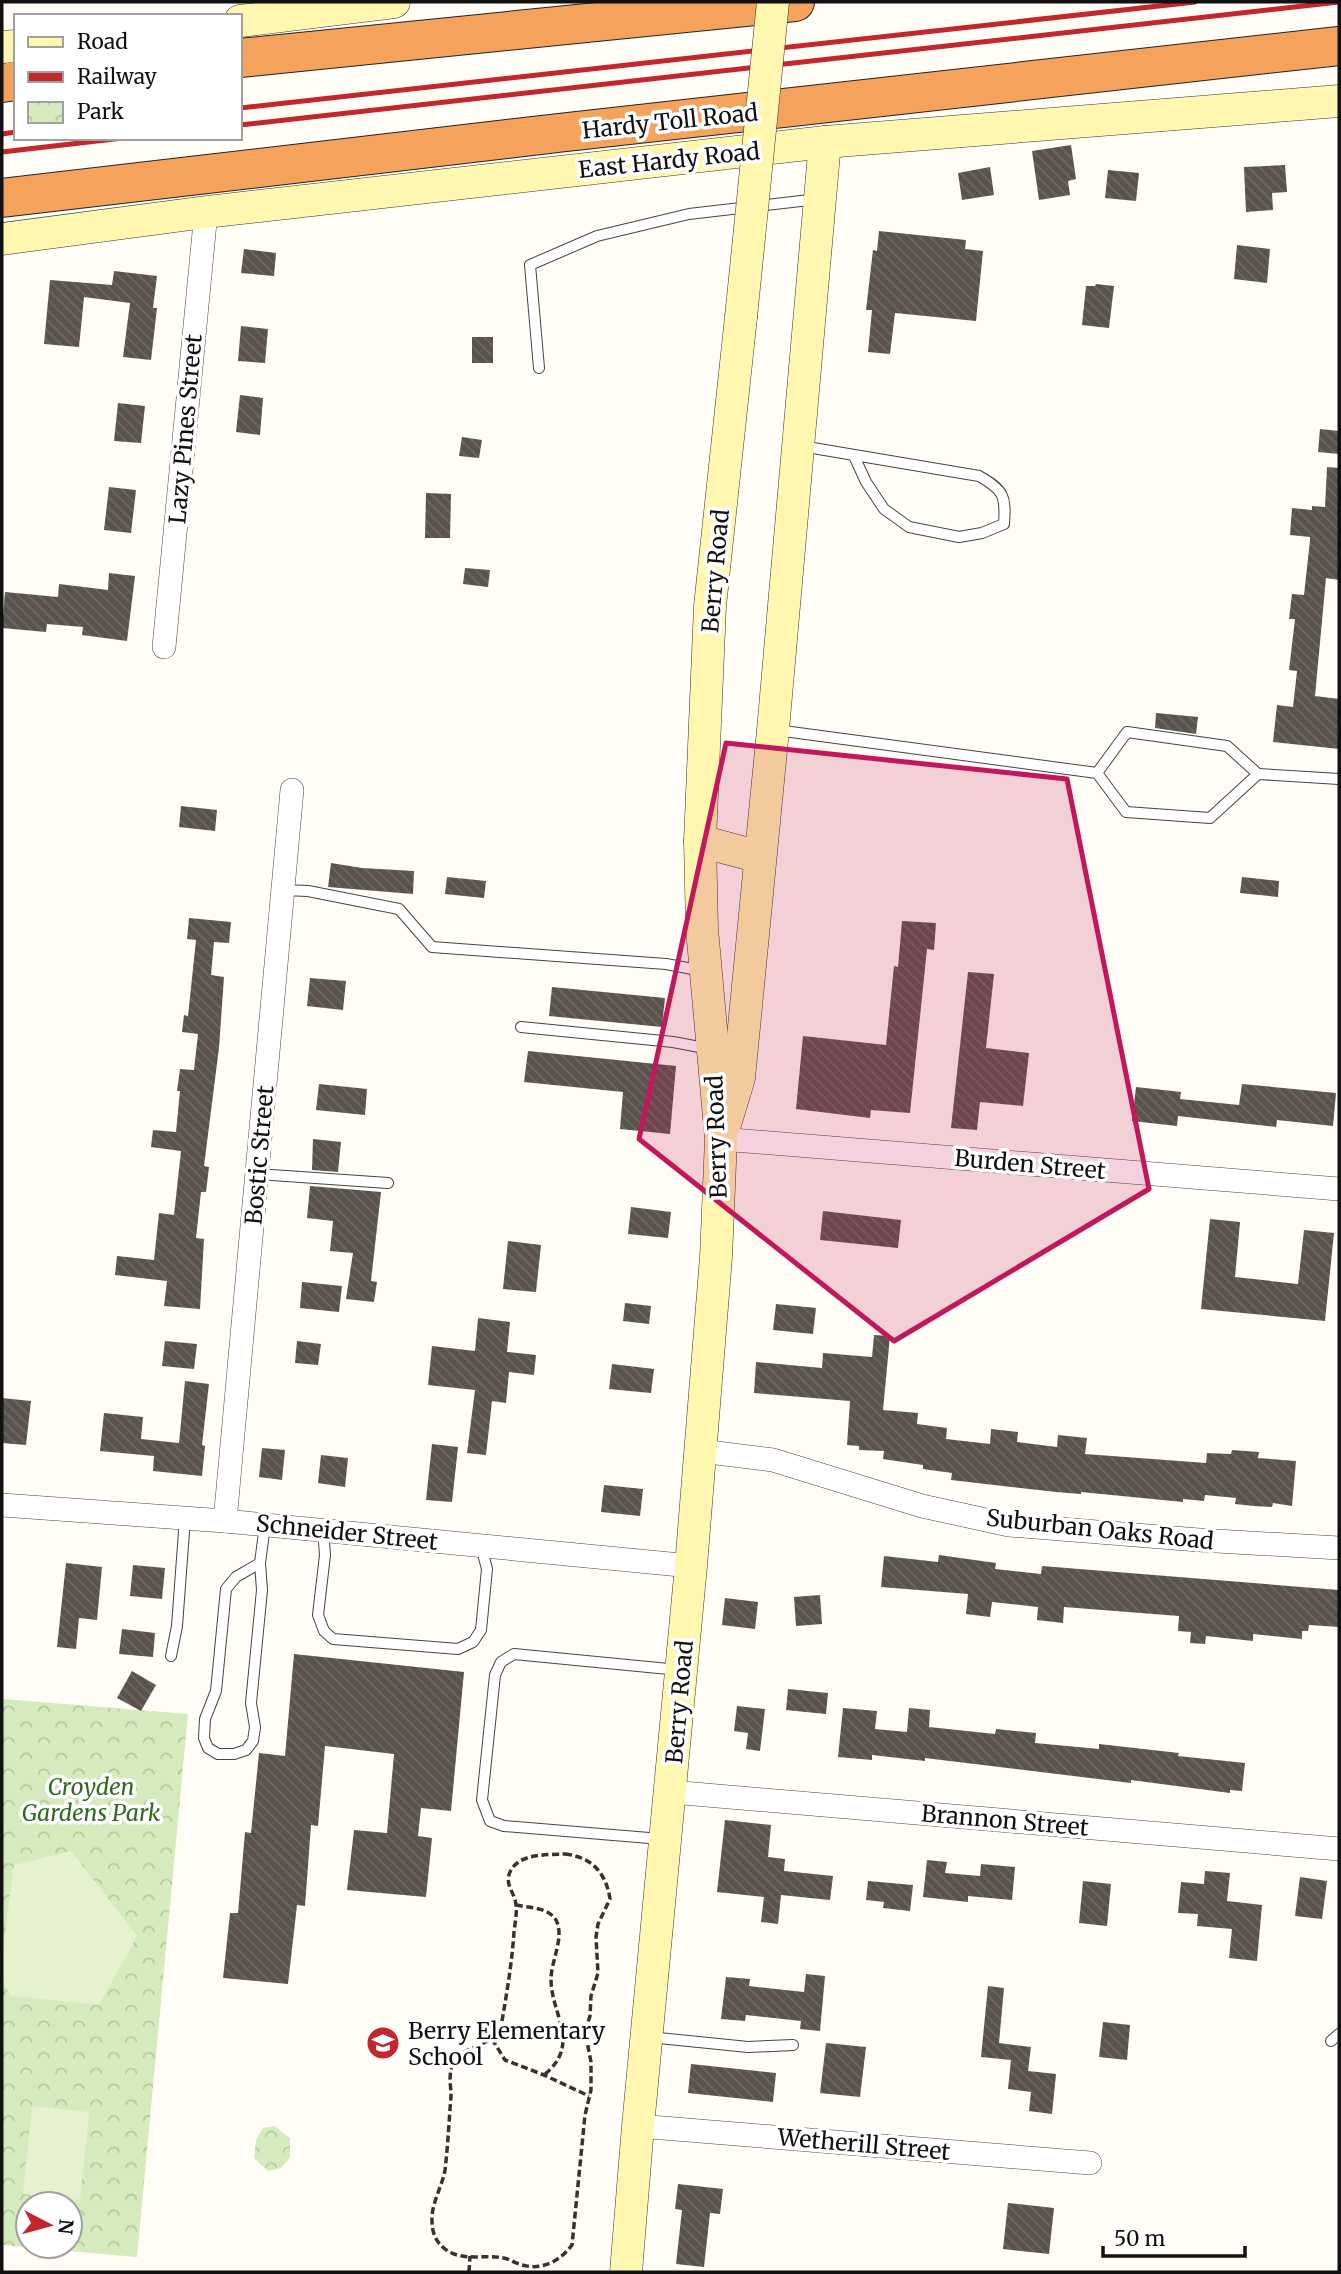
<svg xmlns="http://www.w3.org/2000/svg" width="1341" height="2274" font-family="Merriweather,serif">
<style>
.park{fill:url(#park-crowns);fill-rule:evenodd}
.pitch{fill:#e6f2cf}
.building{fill:url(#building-back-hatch)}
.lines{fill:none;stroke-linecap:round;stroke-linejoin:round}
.lane-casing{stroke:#444;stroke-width:12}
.street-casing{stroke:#444;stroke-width:24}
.secondary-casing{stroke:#333;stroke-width:33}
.highway-casing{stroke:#222;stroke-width:40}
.path{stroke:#333;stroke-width:3.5;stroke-dasharray:7 3.5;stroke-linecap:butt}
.lane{stroke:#fff;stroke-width:10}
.street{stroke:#fff;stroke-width:23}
.secondary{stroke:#fff6b0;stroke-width:32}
.highway{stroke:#f5a25d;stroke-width:38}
.rail{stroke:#c4262e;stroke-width:5}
.secondary-bridge-casing{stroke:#333;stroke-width:33;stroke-linecap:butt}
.secondary-bridge{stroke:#fff6b0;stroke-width:32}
.marked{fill:#c2185b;fill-opacity:0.2;stroke:#c2185b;stroke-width:5;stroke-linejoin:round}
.labels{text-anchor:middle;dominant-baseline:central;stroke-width:7;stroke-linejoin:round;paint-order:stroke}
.street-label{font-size:23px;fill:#111;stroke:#fff}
.park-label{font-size:23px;font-style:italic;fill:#2f6b1f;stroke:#fff}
.poi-label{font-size:23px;fill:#111;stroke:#fff;text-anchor:start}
</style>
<defs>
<pattern id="park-crowns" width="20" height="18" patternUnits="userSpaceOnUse" patternTransform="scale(1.75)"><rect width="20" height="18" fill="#d5ebbd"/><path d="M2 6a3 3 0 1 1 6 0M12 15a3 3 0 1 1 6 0" fill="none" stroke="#b6c8a1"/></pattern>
<pattern id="building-back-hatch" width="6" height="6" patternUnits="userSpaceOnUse" patternTransform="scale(1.75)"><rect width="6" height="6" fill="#5a524d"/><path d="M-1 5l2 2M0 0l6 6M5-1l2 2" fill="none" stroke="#6d6662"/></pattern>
</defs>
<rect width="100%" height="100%" fill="#fffdf5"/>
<g class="park">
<path d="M3 1699 188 1714 137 2257 2 2245ZM28 2204H70V2246H28Z"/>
<polygon points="274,2126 290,2138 290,2158 281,2168 268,2171 254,2158 256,2140 263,2128"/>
</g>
<g class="pitch">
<polygon points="71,1851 137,1936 99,2005 11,1996 2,1980 2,1957 14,1865"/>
<polygon points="32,2106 89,2112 80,2200 23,2194"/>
</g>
<g class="building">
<polygon points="1071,145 1076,179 1068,181 1070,195 1039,200 1032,151"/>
<polygon points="1285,165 1287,192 1272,193 1273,210 1246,212 1244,167"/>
<polygon points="990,167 994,195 962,200 958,173"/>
<polygon points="1108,170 1139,173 1136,201 1105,198"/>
<polygon points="879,231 966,240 965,249 983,251 976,321 895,313 890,354 868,352 872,310 866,310 873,250 877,251"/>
<polygon points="1237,245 1270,249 1267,283 1234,279"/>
<polygon points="244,249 276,253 274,276 241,273"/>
<polygon points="114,271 157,276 153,308 157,308 151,360 123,357 130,303 84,297 79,347 44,344 50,280 112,285"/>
<polygon points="1096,284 1114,286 1109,328 1082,325 1086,286 1095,286"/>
<polygon points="241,326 268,329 265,363 238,361"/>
<rect x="472" y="337" width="21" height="26"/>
<polygon points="240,395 263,398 260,435 236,432"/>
<polygon points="118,403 145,406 141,443 114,441"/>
<polygon points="1320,429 1339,431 1339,454 1318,452"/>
<polygon points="462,437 482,440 479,458 459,456"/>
<polygon points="1327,467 1339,468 1339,580 1326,578 1315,696 1339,699 1339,749 1273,742 1277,705 1293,707 1297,671 1289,670 1295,619 1289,619 1292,594 1304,595 1310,540 1310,537 1290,535 1292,508 1312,510 1312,506 1325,507"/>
<polygon points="109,487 136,490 131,533 104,530"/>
<polygon points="426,493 451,494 450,538 425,538"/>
<polygon points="465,568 490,570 488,587 463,584"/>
<polygon points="109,573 135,576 127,641 82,635 83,627 47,624 46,632 2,628 5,592 58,597 59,584 108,590"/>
<polygon points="1156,713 1198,717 1196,734 1155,728"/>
<polygon points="181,806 217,810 215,831 179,827"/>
<polygon points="331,863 362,868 414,871 413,894 328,887"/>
<polygon points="447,877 486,881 484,898 445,894"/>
<polygon points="1242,877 1279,881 1278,897 1240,893"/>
<polygon points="189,918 231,922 229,943 214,942 211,975 224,977 219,1048 204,1166 209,1167 206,1192 201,1192 196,1238 204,1239 200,1309 164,1306 167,1281 115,1275 117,1256 154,1260 159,1213 174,1215 181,1151 151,1147 153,1130 176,1132 180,1091 177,1091 180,1069 194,1070 198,1034 182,1032 184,1015 188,1016 196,940 187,939"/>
<polygon points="902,921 936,923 934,950 927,949 910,1113 871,1110 870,1118 796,1109 803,1036 886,1045 894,966 898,967"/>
<polygon points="968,972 994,974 986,1048 1029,1053 1023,1106 980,1102 977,1130 951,1128"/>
<polygon points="310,978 346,981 343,1010 307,1006"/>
<polygon points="552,987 665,998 662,1027 549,1016"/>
<polygon points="528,1051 676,1066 670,1134 620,1129 623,1092 524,1082"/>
<polygon points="319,1084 367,1089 365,1115 316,1110"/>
<polygon points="1242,1084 1336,1093 1333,1126 1277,1120 1276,1127 1178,1116 1177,1126 1132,1121 1136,1087 1181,1092 1180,1099 1239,1105"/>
<polygon points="313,1139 341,1142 338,1172 312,1170"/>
<polygon points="310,1186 381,1192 371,1281 377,1282 374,1302 346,1299 353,1253 330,1251 333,1221 307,1218"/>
<polygon points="631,1207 671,1212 668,1238 628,1234"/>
<polygon points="823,1211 901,1220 898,1248 820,1240"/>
<polygon points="1210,1219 1240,1222 1235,1277 1298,1284 1304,1230 1334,1233 1325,1321 1201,1309"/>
<polygon points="508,1241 541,1245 536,1292 503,1289"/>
<polygon points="302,1282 342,1286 339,1312 300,1308"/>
<polygon points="625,1303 651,1306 649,1324 623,1321"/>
<polygon points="776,1304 816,1308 813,1334 773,1330"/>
<polygon points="478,1318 510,1322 507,1352 536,1355 534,1375 509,1372 506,1403 492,1401 486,1455 467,1453 475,1390 428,1385 432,1346 475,1351"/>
<polygon points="874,1335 890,1336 883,1410 918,1413 917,1424 947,1428 946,1439 990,1444 991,1429 1018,1432 1017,1442 1057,1447 1058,1435 1087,1438 1085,1454 1206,1463 1207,1453 1231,1454 1232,1450 1259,1452 1258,1458 1296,1461 1292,1506 1273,1503 1272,1507 1254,1506 1235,1504 1236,1498 1205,1495 1204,1501 1183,1499 1183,1502 1081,1492 1081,1494 1056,1492 951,1480 952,1473 923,1469 923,1465 883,1459 884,1451 859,1450 859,1446 847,1445 850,1401 754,1393 756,1362 822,1368 823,1353 872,1357"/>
<polygon points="165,1341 197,1344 194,1369 162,1366"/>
<polygon points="297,1341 321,1344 318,1365 295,1363"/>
<polygon points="612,1364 654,1369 651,1393 609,1389"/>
<polygon points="185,1381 209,1384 202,1445 205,1446 202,1476 153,1471 154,1456 100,1451 104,1413 143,1417 141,1439 179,1443"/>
<polygon points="2,1398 31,1401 26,1445 2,1443"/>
<polygon points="432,1444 458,1447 452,1502 426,1500"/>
<polygon points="262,1448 285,1450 282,1480 259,1477"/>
<polygon points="321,1455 348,1458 345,1487 318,1483"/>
<polygon points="604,1485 643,1489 640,1516 601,1512"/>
<polygon points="939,1555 996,1563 995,1569 1041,1574 1042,1566 1339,1590 1339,1627 1309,1625 1308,1631 1302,1631 1302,1639 1253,1634 1253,1641 1206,1636 1205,1644 1190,1643 1191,1632 1178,1631 1179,1616 1064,1607 1063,1623 1037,1620 1038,1607 992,1602 990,1617 966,1614 968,1594 881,1587 884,1556 938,1562"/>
<polygon points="66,1563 102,1567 97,1620 79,1618 76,1649 57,1647"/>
<polygon points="133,1565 165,1568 162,1599 130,1596"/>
<polygon points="820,1595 822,1624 796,1626 794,1597"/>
<polygon points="725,1598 758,1602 755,1629 722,1625"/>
<polygon points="122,1629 155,1633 153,1657 119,1654"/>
<polygon points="294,1654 464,1672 451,1811 421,1808 418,1836 432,1838 426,1897 347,1890 354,1830 387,1833 394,1754 325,1746 318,1826 311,1825 305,1906 297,1905 288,1984 223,1978 230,1913 238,1913 245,1832 251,1833 259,1753 285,1756"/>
<polygon points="132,1671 156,1685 141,1711 117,1698"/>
<polygon points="788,1689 828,1693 826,1714 786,1710"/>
<polygon points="737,1706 765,1709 760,1751 746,1749 748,1733 734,1731"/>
<polygon points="843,1708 877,1711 875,1729 907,1732 909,1708 930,1710 929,1727 995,1734 996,1729 1036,1733 1035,1743 1099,1749 1099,1744 1179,1753 1178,1756 1245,1763 1242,1791 1230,1790 1230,1793 1131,1780 1131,1783 925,1758 925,1761 872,1755 872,1760 838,1757"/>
<polygon points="725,1820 771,1825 768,1857 785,1859 784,1871 833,1876 830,1900 781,1895 778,1924 761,1922 764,1897 717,1892"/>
<polygon points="927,1860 947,1862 945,1873 980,1876 981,1864 1015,1867 1012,1900 968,1896 968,1902 923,1897"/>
<polygon points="1205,1871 1230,1873 1227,1901 1262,1905 1257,1961 1229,1958 1232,1929 1197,1926 1198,1914 1178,1913 1181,1882 1204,1884"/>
<polygon points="1300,1877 1327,1881 1322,1919 1295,1916"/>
<polygon points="868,1881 913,1885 910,1911 883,1908 884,1902 866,1900"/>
<polygon points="1083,1881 1111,1884 1107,1926 1079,1923"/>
<polygon points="806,1974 825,1976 820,2031 800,2029 801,2021 746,2015 745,2021 721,2019 726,1977 750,1979 749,1986 804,1992"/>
<polygon points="988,1986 1004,1988 999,2043 1031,2047 1028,2071 1056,2074 1052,2114 1029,2111 1031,2092 1008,2089 1011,2060 981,2057"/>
<polygon points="1103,2022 1130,2025 1127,2060 1099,2057"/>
<polygon points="826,2043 866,2047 860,2097 820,2093"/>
<polygon points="691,2064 776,2073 773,2102 688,2093"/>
<polygon points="678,2184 723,2189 720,2214 710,2213 704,2267 676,2264 682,2210 675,2209"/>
<polygon points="1008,2203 1054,2208 1049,2254 1003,2249"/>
</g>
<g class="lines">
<defs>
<g id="lane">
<polyline points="539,368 530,265 597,236 689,214 818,199"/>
<path d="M801 446 979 476C1004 490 1006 496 1004 524L982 533 959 537 909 527 884 509 866 482 854 456"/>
<polyline points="776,730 1097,773 1126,812 1210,818 1258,774 1227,746 1127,732 1097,773"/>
<polyline points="1258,774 1339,779"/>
<polyline points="283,890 308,891 399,909 432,947 666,964 703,971"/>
<polyline points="521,1027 673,1042 710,1049"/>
<polyline points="257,1174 388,1183"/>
<polyline points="323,1530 325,1555 318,1615 324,1631 333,1639 458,1649 473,1642 481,1630 487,1569 481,1546"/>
<polyline points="260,1563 236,1577 226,1589 216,1691 205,1719 204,1738 208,1748 218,1754 234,1754 246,1750 253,1741 255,1727 251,1703 262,1590 260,1563 265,1525"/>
<polyline points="171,1656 177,1626 185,1518"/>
<polyline points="661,1839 504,1826 490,1821 482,1800 495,1675 501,1662 514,1654 679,1670"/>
<polyline points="649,2037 748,2047 793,2045"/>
<polyline points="1331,2041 1339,2034"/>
</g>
<g id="street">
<polyline points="164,647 206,212"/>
<polyline points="721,1139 1339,1189"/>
<polyline points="701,1451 773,1460 922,1506 1009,1525 1199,1540 1339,1548"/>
<polyline points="2,1505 225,1521 691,1566"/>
<polyline points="225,1521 292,790"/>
<polyline points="671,1792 1339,1849"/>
<polyline points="638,2126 1090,2163"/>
</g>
<g id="secondary">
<polyline points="240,21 394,2"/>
<polyline points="2,47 16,46"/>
<polyline points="2,239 206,212 825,142 1339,101"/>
<polyline points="700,841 760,857"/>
<polyline points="725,1124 739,1078 773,730 825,142"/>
<polyline points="626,2272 638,2126 691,1566 716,1257 721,1139 702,929 700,841 710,606 741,317"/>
</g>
<g id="highway">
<polyline points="240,58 795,2"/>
<polyline points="2,83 16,81"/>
<polyline points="2,198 558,133 1339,46"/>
</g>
</defs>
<use href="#lane" class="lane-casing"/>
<use href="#street" class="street-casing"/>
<use href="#secondary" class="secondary-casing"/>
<use href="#highway" class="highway-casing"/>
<g class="path">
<path d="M565 1854C592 1857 606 1873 610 1899L598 1924 596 1937 598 1973 591 1996 590 2016 585 2031 591 2062V2090L585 2115 572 2245C557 2265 535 2273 512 2261 492 2251 464 2264 445 2249 436 2242 432 2233 432 2221 431 2204 442 2187 445 2170 448 2145 449 2121 451 2096 451 2086 448 2074 453 2064 463 2042 498 2049 502 2021 507 1992 512 1962 514 1932 515 1923 517 1914 516 1905 515 1892 503 1884 511 1870 521 1853 547 1855 565 1854Z"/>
<path d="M516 1905C529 1908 548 1907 556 1920 565 1937 551 1961 551 1979 551 2015 582 2044 544 2075"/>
<polyline points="492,2039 505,2060 544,2075 589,2096"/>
<polyline points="469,2272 470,2256"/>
</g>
<use href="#lane" class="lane"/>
<use href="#street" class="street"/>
<use href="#secondary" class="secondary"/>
<use href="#highway" class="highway"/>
<g class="rail">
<polyline points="240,108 1195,2"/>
<polyline points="240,125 1339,2"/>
<polyline points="2,134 16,132"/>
<polyline points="2,152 123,138"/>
</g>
<defs>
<polyline id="secondary-bridge" points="741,317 773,2"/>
</defs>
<use href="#secondary-bridge" class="secondary-bridge-casing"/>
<use href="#secondary-bridge" class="secondary-bridge"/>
</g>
<path class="marked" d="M726 743 1067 779 1149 1189 894 1341 639 1139Z"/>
<defs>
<symbol id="school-disc" viewBox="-11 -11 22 22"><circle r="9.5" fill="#c4262e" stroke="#fff"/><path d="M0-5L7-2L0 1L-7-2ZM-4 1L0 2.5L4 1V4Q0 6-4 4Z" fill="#fff"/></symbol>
</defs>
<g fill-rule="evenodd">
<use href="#school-disc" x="364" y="2024" width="38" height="38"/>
</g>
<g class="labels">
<g class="street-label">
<text transform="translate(670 121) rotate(-6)">Hardy Toll Road</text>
<text transform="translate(669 160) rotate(-6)">East Hardy Road</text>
<text transform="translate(185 429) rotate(-85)">Lazy Pines Street</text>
<text transform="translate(715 571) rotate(-85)">Berry Road</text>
<text transform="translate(716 1137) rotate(-92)">Berry Road</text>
<text transform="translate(259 1155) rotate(-85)">Bostic Street</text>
<text transform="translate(1030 1164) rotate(5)">Burden Street</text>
<text transform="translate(1100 1529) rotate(6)">Suburban Oaks Road</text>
<text transform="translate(347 1532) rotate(6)">Schneider Street</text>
<text transform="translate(679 1702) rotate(-85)">Berry Road</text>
<text transform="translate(1005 1820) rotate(5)">Brannon Street</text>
<text transform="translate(864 2144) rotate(5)">Wetherill Street</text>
</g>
<g class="park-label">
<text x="91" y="1786">Croyden<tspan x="91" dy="26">Gardens Park</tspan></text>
</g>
<g class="poi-label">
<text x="408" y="2030">Berry Elementary<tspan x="408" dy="26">School</tspan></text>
</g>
</g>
<rect width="1341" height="2274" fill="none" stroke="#111111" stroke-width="7"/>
<rect x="14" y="14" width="228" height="126" fill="#ffffff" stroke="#a0a0a0" stroke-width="2"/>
<rect x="28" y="37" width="35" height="10" fill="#fff6b0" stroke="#a0a0a0" stroke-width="2"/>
<text x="77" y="49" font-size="21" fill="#111111">Road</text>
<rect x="28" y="72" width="35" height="10" fill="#c4262e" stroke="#a0a0a0" stroke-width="2"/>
<text x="77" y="84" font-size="21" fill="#111111">Railway</text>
<rect x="28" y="102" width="35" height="21" fill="url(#park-crowns)" stroke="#a0a0a0" stroke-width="2"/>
<text x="77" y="119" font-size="21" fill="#111111">Park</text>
<g transform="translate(49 2225) rotate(96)"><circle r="33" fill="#ffffff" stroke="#a0a0a0" stroke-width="2"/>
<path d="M0-5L12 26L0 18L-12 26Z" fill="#c4262e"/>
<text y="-10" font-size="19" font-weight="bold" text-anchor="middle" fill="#111111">N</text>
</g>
<path d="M1103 2246v10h142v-10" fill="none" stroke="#111111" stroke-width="3.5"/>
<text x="1114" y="2246" font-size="21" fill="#111111" stroke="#ffffff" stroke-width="5" paint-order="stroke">50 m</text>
</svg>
